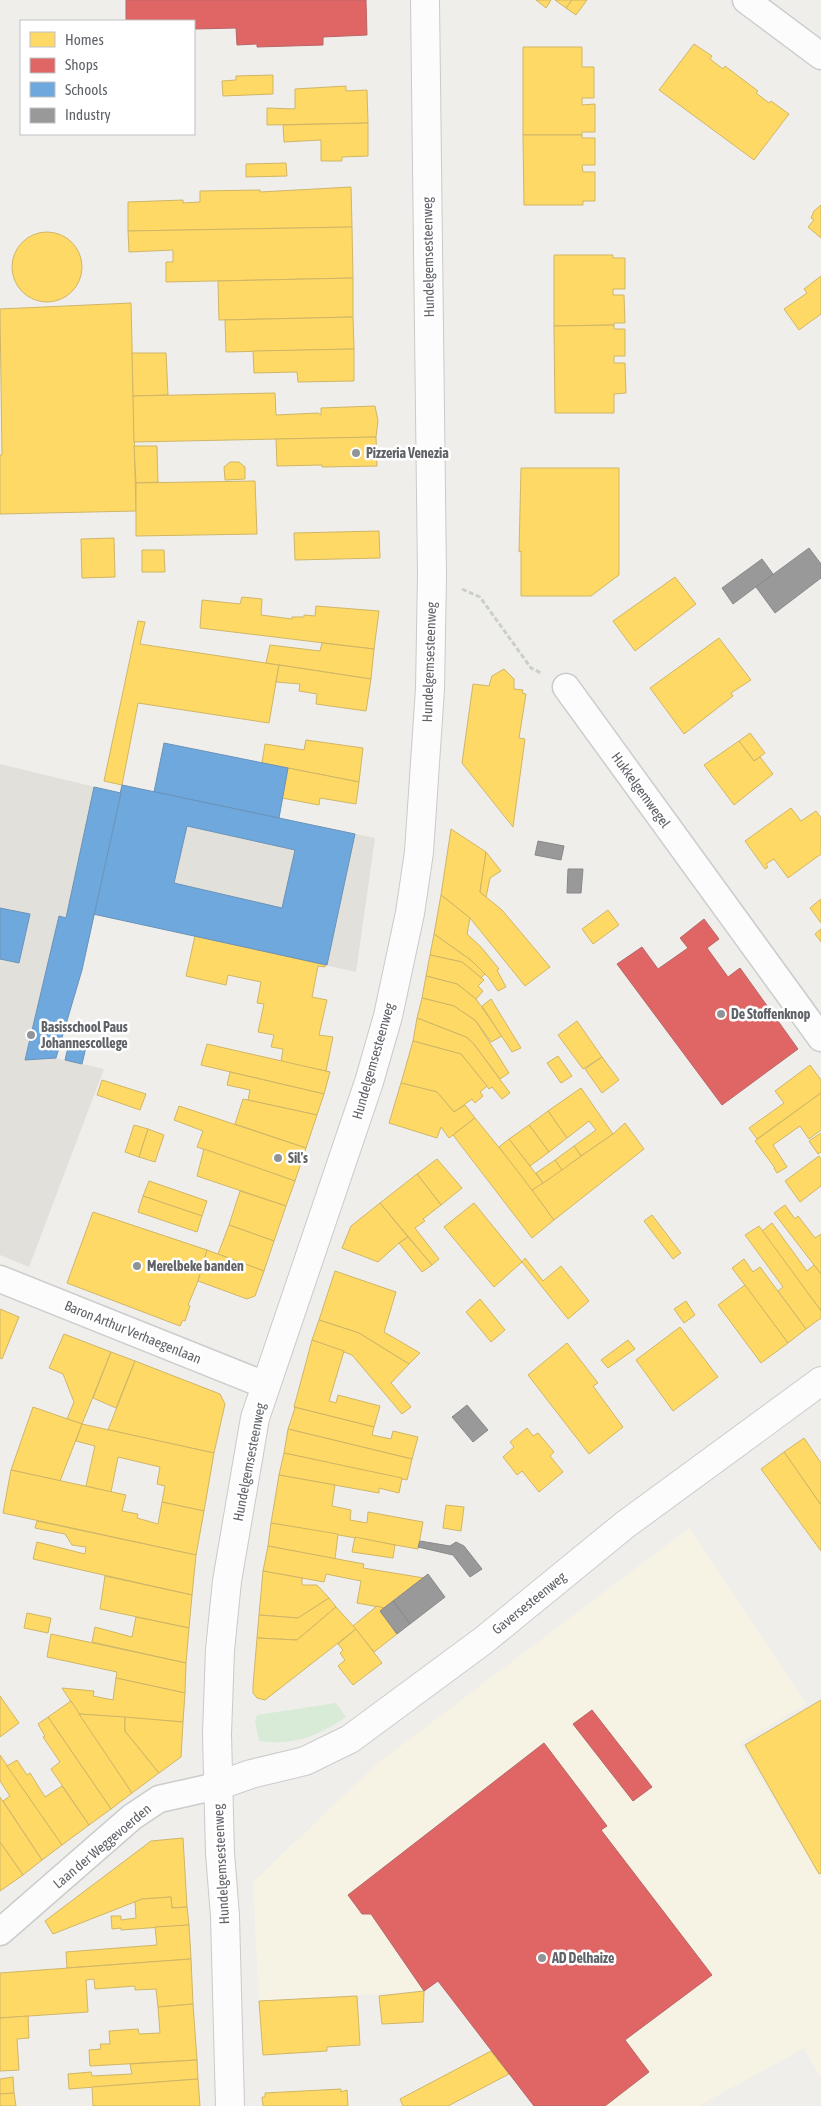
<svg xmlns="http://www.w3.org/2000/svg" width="821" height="2106" font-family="'Asap Condensed',sans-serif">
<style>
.commercial{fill:#f7f3e4}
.education{fill:#e2e0da}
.green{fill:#d8ebd6}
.homes{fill:#ffd966;stroke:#cfb667}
.shops{fill:#e06666;stroke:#b96567}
.schools{fill:#6fa8dc;stroke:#6a93b9;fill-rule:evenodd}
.industry{fill:#999;stroke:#88898a}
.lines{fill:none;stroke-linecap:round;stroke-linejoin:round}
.minor-casing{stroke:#cbcccc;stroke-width:29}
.tertiary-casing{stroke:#cbcccc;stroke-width:30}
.secondary-casing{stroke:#cacacb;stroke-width:30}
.path{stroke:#cacfcc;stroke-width:3;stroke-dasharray:5 2.5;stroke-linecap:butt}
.minor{stroke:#fdfcfc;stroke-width:26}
.tertiary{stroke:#fdfcfc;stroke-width:28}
.secondary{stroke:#fdfcfc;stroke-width:28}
.poi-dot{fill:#919496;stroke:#fff;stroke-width:2}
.labels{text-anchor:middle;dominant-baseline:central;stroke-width:5;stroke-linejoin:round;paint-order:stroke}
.street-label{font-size:14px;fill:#5f6368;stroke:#fff}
.poi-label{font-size:14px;font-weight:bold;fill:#5f6368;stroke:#fff;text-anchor:start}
</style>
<rect width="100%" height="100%" fill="#efeeea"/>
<polygon class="commercial" points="689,1528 806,1704 740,1743 821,1878 821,2078 804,2048 699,2106 534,2106 438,1981 424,1991 259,2001 253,1882 378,1763"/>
<polygon class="education" points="0,764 120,793 122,785 375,838 356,972 93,914 82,970 56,1058 104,1069 29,1267 0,1255"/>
<path class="green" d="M336 1703 346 1717C317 1736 295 1746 259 1741L255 1722 257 1715Z"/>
<g class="homes">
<polygon points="536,0 551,0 546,8"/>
<polygon points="555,0 572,0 566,8"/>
<polygon points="572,0 587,0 576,15 566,8"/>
<polygon points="694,44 712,56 710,59 723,69 725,66 758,91 756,93 769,103 771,101 789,114 754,160 659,90"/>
<polygon points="523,47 582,47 582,67 594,67 594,98 582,98 582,105 595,104 595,132 582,132 582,135 523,135"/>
<polygon points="273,75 273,94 223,96 222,81 236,80 236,76"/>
<polygon points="346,86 346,91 367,90 368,123 267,125 267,108 295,109 295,89"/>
<polygon points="368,123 368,156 342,157 342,161 321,161 321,140 284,142 283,125"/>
<polygon points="523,135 582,135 582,138 595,138 595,165 582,165 583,172 595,172 595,201 583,201 583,205 524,205"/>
<polygon points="286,163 287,176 246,177 246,164"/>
<polygon points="351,187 352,227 128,231 128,202 183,200 183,203 200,202 200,191 260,190 260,192"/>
<polygon points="821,205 821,238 808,227 814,220 811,218 814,211"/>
<polygon points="352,227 353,278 166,282 166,262 173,262 173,250 129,252 128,231"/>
<circle cx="47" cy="267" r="35"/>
<polygon points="554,255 613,255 613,258 625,258 625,289 613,289 613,295 624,295 625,323 614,323 614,325 554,326"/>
<polygon points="821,276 821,314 799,330 784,309 807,293 804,289"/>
<polygon points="353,278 353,317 219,320 218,281"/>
<polygon points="131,303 136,511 0,514 0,455 2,455 0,309"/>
<polygon points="353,317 354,349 226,352 225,320"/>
<polygon points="614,325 614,329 625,329 625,356 614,356 614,363 625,363 626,393 614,394 614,413 555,413 554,326"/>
<polygon points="354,349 354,381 298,382 297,372 254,373 253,351"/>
<polygon points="132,353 166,353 168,395 133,396"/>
<polygon points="275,393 276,415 318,413 321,415 321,408 375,406 378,421 376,437 134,442 133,396"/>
<polygon points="376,437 377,466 322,467 322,465 277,466 276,439"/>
<polygon points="134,446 157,446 158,482 136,483"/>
<polygon points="230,462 239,462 245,467 245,479 225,480 224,467"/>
<polygon points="521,468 619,468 619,575 591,596 521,596 521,551 519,552"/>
<polygon points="255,481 257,534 136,536 136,483"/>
<polygon points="379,531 380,558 295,560 294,533"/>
<polygon points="114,538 115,577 82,578 81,539"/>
<polygon points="142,550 164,550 165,572 142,572"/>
<polygon points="675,577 696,604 635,651 613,621"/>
<polygon points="242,597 262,599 261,615 292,619 292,617 304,617 304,615 315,616 316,606 379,611 374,649 200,628 202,600 240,604"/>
<polygon points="138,621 145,622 140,644 279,665 269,723 138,703 122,785 104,781"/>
<polygon points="719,638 751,680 731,693 733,696 684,734 650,688"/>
<polygon points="322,643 374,649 371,679 266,663 270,645 320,651"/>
<polygon points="279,665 371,679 366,711 316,704 317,694 299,691 300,684 276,682"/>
<polygon points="504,669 514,679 514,689 523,690 522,693 526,694 519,738 525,739 513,827 462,763 473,684 489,686 492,676"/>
<polygon points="750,733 765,753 754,761 739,741"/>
<polygon points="306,740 363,748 359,782 262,763 265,744 304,750"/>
<polygon points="739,741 754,761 760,757 773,774 734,805 704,765"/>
<polygon points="288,768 359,782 356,804 320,798 319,805 282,798"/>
<polygon points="791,808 801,821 816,811 821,818 821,854 788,878 774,859 766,864 768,867 765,869 745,841"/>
<polygon points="451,829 486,852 480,892 502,910 550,967 525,986 470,918 441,895"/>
<polygon points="486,852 501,871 490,878 486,897 480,892"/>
<polygon points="441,895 470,918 467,934 481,947 499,969 497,970 506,987 498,991 489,978 472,961 434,934"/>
<polygon points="821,899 821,923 810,908"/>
<polygon points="608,910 619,925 593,944 582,929"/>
<polygon points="821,929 821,942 815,934"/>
<polygon points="434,934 472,961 485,974 481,978 462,962 430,955"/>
<polygon points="195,936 325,965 325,967 318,966 312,997 327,1000 319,1035 333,1037 326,1071 330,1072 281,1062 283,1049 271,1047 274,1035 258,1032 264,1004 257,1003 261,982 228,975 226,985 186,976"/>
<polygon points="430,955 462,962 484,980 478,986 483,991 476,999 457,984 426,976"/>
<polygon points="426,976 457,984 476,999 502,1036 491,1042 476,1021 454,1006 422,998"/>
<polygon points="422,998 454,1006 476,1021 509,1073 500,1079 473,1043 466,1037 417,1018"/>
<polygon points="491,999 521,1048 512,1052 482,1006"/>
<polygon points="417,1018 466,1037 473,1043 510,1093 502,1099 492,1087 489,1089 461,1054 413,1041"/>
<polygon points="577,1021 602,1057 583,1069 558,1035"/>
<polygon points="413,1041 461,1054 487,1086 480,1092 483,1096 475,1103 472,1099 454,1112 437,1092 401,1083"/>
<polygon points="207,1044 330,1072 324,1094 201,1065"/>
<polygon points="558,1056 572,1076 561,1083 547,1063"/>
<polygon points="602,1057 619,1080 602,1093 585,1069"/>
<polygon points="810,1065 821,1080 821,1093 757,1139 749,1128 784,1103 775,1091"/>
<polygon points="230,1072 324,1094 317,1115 248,1100 250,1090 227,1085"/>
<polygon points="102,1080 146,1094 140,1110 97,1095"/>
<polygon points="401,1083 437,1092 454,1112 465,1105 475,1118 449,1138 441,1127 437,1138 389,1123"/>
<polygon points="581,1088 613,1134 581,1156 574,1146 596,1130 589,1121 567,1138 548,1111"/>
<polygon points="821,1093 821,1130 809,1139 800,1126 773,1145 787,1167 777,1173 774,1168 775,1168 755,1141"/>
<polygon points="243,1099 317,1115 306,1148 235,1124"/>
<polygon points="179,1106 306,1148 295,1181 197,1147 203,1131 174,1120"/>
<polygon points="548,1111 567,1138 549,1152 529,1125"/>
<polygon points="475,1118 519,1172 554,1220 532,1238 453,1135"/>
<polygon points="625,1123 644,1149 554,1220 532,1190 613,1134"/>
<polygon points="134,1125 148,1129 139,1157 125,1152"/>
<polygon points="529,1125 549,1152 530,1166 509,1139"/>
<polygon points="148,1129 164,1135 155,1162 139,1157"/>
<polygon points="821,1133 821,1152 818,1154 809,1141"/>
<polygon points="509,1139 543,1183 532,1190 499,1147"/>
<polygon points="574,1146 581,1156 562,1170 555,1160"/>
<polygon points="204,1149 295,1181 286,1206 197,1176"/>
<polygon points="819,1156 821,1159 821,1186 800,1202 785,1181"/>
<polygon points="437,1159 462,1188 441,1205 417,1174"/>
<polygon points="555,1160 562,1170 543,1183 536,1173"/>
<polygon points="417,1174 441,1205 423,1219 425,1221 415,1228 439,1259 432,1265 380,1203"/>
<polygon points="149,1181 207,1201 202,1216 143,1196"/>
<polygon points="240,1191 286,1206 274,1241 229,1225"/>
<polygon points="143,1196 202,1216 197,1232 138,1212"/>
<polygon points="380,1203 408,1237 399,1243 378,1262 342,1248 351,1226"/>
<polygon points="474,1203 522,1262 494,1287 444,1227"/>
<polygon points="785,1205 795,1219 798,1216 815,1238 821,1234 821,1274 774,1213"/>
<polygon points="93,1212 207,1250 198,1281 188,1305 190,1306 185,1321 183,1320 180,1326 67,1283"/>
<polygon points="652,1215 681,1253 673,1259 644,1221"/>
<polygon points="772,1223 807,1271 814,1265 821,1274 821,1311 762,1231"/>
<polygon points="229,1225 274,1241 264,1271 218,1254"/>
<polygon points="759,1226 821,1311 821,1318 806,1329 778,1291 783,1287 745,1235"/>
<polygon points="408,1237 432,1265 422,1272 399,1243"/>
<polygon points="207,1250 264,1271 255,1296 247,1299 198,1281"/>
<polygon points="525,1258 543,1281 561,1266 589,1301 568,1319 522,1262"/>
<polygon points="744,1259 753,1272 760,1267 806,1329 788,1343 732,1268"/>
<polygon points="335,1271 396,1292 384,1332 420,1353 409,1364 359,1333 319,1320"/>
<polygon points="745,1285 788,1343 761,1363 718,1305"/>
<polygon points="480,1299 505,1330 491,1342 466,1312"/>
<polygon points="686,1301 695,1315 684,1323 674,1309"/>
<polygon points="0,1309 19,1317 2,1359 0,1358"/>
<polygon points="319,1320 359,1333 409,1364 391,1383 411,1407 402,1414 352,1355 312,1340"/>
<polygon points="680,1327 718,1377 673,1411 636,1360"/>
<polygon points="64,1334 111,1352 82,1424 67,1419 74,1402 63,1374 49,1368"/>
<polygon points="312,1340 344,1351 329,1401 336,1403 338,1395 380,1406 374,1427 294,1407"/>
<polygon points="628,1340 635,1349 608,1368 601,1360"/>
<polygon points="567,1343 598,1383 593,1386 623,1427 589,1454 528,1375"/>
<polygon points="111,1352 135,1361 116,1408 93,1398"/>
<polygon points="135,1361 220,1394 225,1404 214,1453 108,1430"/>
<polygon points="33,1407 82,1424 60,1481 11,1470"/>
<polygon points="294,1407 374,1427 372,1435 391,1439 393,1431 418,1437 412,1459 288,1429 295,1408"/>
<polygon points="82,1424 214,1453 204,1511 162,1502 165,1486 157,1484 160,1467 118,1457 111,1492 86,1486 95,1446 76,1441"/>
<polygon points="527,1428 533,1436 538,1433 554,1452 550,1456 563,1472 539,1492 522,1471 517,1475 503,1457 514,1447 510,1442"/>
<polygon points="288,1429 412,1459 407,1480 284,1453"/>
<polygon points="804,1438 821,1463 821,1505 784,1452"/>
<polygon points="784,1452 821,1505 821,1551 761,1469"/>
<polygon points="284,1453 402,1478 399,1493 379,1488 379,1493 279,1475"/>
<polygon points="11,1470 126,1495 122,1511 138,1514 137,1518 158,1524 162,1502 204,1511 196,1555 3,1513"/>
<polygon points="279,1475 335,1485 332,1506 351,1510 350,1520 367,1523 368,1512 423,1522 418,1549 271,1523"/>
<polygon points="446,1505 464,1507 461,1531 443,1528"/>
<polygon points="37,1521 196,1555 192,1595 33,1559 37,1542 85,1554 86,1547 72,1545 65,1534 35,1528"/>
<polygon points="271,1523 338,1534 335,1559 268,1546"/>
<polygon points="355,1537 395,1545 393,1558 352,1552"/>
<polygon points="268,1546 364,1564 363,1568 424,1578 384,1608 357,1603 361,1581 326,1574 324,1582 263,1571"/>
<polygon points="263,1571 302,1578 302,1585 317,1585 329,1598 298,1618 259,1615"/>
<polygon points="105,1576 192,1595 189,1628 100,1609"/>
<polygon points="329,1598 336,1607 297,1640 257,1638 259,1615 298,1618"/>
<polygon points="377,1606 384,1608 380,1611 397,1634 374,1652 353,1626"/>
<polygon points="336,1607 356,1629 265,1700 257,1698 253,1693 253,1686 257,1638 297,1640"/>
<polygon points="27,1613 51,1618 48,1633 24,1628"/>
<polygon points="136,1617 189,1628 186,1663 92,1642 95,1627 132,1637"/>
<polygon points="356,1629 382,1663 353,1685 338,1666 345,1660 340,1653 343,1650 338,1644"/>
<polygon points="51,1634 186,1663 185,1693 116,1678 117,1672 47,1657"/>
<polygon points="116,1678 185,1693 183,1722 79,1714 62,1688 94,1691 93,1696 113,1700"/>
<polygon points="0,1696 19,1723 0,1737"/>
<polygon points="821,1700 821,1873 819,1874 745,1745"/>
<polygon points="71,1701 132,1793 111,1809 48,1717"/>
<polygon points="79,1714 125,1717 125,1731 159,1773 132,1793"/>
<polygon points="48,1717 111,1809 89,1825 51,1769 60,1762 43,1737 45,1736 38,1724"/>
<polygon points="125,1717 183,1722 181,1757 159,1773 125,1731"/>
<polygon points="0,1755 62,1845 42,1860 3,1801 10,1796 0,1781"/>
<polygon points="17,1760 27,1775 30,1773 45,1797 62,1786 89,1825 62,1845 7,1766"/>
<polygon points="0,1797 42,1860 23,1875 0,1842"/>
<polygon points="183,1838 187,1907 172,1908 171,1897 142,1899 53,1934 45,1921 151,1841"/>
<polygon points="0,1842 23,1875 0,1891"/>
<polygon points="171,1897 172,1908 187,1907 189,1925 121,1930 121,1928 112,1929 111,1916 121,1916 121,1920 136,1918 135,1902 142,1899"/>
<polygon points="189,1925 191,1959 67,1968 66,1952 157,1945 155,1927"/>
<polygon points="191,1959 193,2004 158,2007 156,1989 135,1990 135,1986 95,1989 94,1979 86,1980 88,2012 0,2018 0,1973"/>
<polygon points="424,1991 423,2022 382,2024 379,1996"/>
<polygon points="357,1996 360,2045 327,2047 327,2051 263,2055 259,2001"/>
<polygon points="193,2004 197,2060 90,2066 89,2050 101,2049 100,2044 110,2044 109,2031 138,2029 139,2034 160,2033 158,2007"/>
<polygon points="28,2016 29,2038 17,2039 19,2070 0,2071 0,2018"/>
<polygon points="491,2051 509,2074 448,2106 403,2106 400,2099"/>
<polygon points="197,2060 198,2079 69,2089 68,2074 91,2072 92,2076 132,2074 130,2064"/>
<polygon points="13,2077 14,2093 0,2094 0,2079"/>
<polygon points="198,2079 200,2106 93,2106 92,2087"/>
<polygon points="341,2089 341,2092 347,2090 348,2106 263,2106 262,2097 265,2097 265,2093"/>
<polygon points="14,2093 16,2106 0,2106 0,2094"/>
</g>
<g class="shops">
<polygon points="126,0 366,0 367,35 323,37 323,45 257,47 257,44 237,45 236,28 194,29 194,21 126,21"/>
<polygon points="704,919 719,939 707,948 728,977 740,968 798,1049 722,1105 617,964 642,947 658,969 688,948 680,938"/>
<polygon points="592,1710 652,1787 633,1801 573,1724"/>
<polygon points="544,1743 607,1826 601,1830 712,1975 625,2040 649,2072 605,2106 534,2106 438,1981 424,1991 371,1914 362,1914 348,1895"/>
</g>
<g class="schools">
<polygon points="164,743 288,768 279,818 154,792"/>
<path d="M122 785 355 834 327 965 93 914ZM187 826 295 850 282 908 174 883Z"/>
<polygon points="94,787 121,793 82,970 56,1058 25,1060 59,916 66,918"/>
<polygon points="0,908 30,914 19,963 0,959"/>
<polygon points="70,1039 87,1043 82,1064 65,1060"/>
</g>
<g class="industry">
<polygon points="809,548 821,564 821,578 775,613 756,587"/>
<polygon points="762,559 773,574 733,604 722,588"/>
<polygon points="538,841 564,846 561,860 535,855"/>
<polygon points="568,869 583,869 581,893 567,893"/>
<polygon points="467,1405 488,1430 473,1442 452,1417"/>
<polygon points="420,1541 450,1546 456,1542 464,1546 482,1569 470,1577 453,1555 418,1547"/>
<polygon points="428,1574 445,1597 410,1624 393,1601"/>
<polygon points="393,1601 410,1624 397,1634 380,1611"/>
</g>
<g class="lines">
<defs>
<g id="minor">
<polyline points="746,0 821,56"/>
<polyline points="566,687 821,1038"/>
<polyline points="0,1279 265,1385"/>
<polyline points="0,1932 132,1817 159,1799 217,1786"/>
</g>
<polyline id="tertiary" points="217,1786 251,1774 305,1761 350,1739 484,1640 626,1524 821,1381"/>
<polyline id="secondary" points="230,2106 225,1916 220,1853 217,1734 220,1650 227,1581 255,1418 369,1082 388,1016 410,913 419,852 430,689 432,576 425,0"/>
</defs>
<use href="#minor" class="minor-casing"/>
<use href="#tertiary" class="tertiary-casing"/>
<use href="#secondary" class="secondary-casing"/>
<polyline class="path" points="462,589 480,597 531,668 541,673"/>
<use href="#minor" class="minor"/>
<use href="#tertiary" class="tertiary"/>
<use href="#secondary" class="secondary"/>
</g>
<g class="poi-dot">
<circle cx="356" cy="453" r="5"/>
<circle cx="721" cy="1014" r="5"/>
<circle cx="31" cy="1035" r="5"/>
<circle cx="278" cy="1158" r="5"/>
<circle cx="137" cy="1266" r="5"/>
<circle cx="542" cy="1958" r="5"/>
</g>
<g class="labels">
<g class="street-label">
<text transform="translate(428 257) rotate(-91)">Hundelgemsesteenweg</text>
<text transform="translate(429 662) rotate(-88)">Hundelgemsesteenweg</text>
<text transform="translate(641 790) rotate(54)">Hukkelgemwegel</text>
<text transform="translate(373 1061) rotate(-74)">Hundelgemsesteenweg</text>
<text transform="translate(133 1332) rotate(22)">Baron Arthur Verhaegenlaan</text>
<text transform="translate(249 1462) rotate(-79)">Hundelgemsesteenweg</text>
<text transform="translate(529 1603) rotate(-39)">Gaversesteenweg</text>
<text transform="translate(102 1846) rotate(-40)">Laan der Weggevoerden</text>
<text transform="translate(221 1864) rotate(-93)">Hundelgemsesteenweg</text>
</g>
<g class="poi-label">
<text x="366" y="453">Pizzeria Venezia</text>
<text x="731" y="1014">De Stoffenknop</text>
<text x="41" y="1027">Basisschool Paus<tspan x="41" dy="16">Johannescollege</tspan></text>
<text x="288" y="1158">Sil's</text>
<text x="147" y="1266">Merelbeke banden</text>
<text x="552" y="1958">AD Delhaize</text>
</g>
</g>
<rect x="20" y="20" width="175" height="115" fill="#ffffff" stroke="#bfc1c3"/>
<rect x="30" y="32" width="25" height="15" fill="#ffd966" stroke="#bfc1c3"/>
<text x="65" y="45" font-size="15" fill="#5f6368">Homes</text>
<rect x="30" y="58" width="25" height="15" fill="#e06666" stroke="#bfc1c3"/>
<text x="65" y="70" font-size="15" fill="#5f6368">Shops</text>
<rect x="30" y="82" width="25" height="15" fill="#6fa8dc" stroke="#bfc1c3"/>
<text x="65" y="95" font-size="15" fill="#5f6368">Schools</text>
<rect x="30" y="108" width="25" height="15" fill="#999999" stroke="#bfc1c3"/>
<text x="65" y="120" font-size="15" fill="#5f6368">Industry</text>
</svg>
